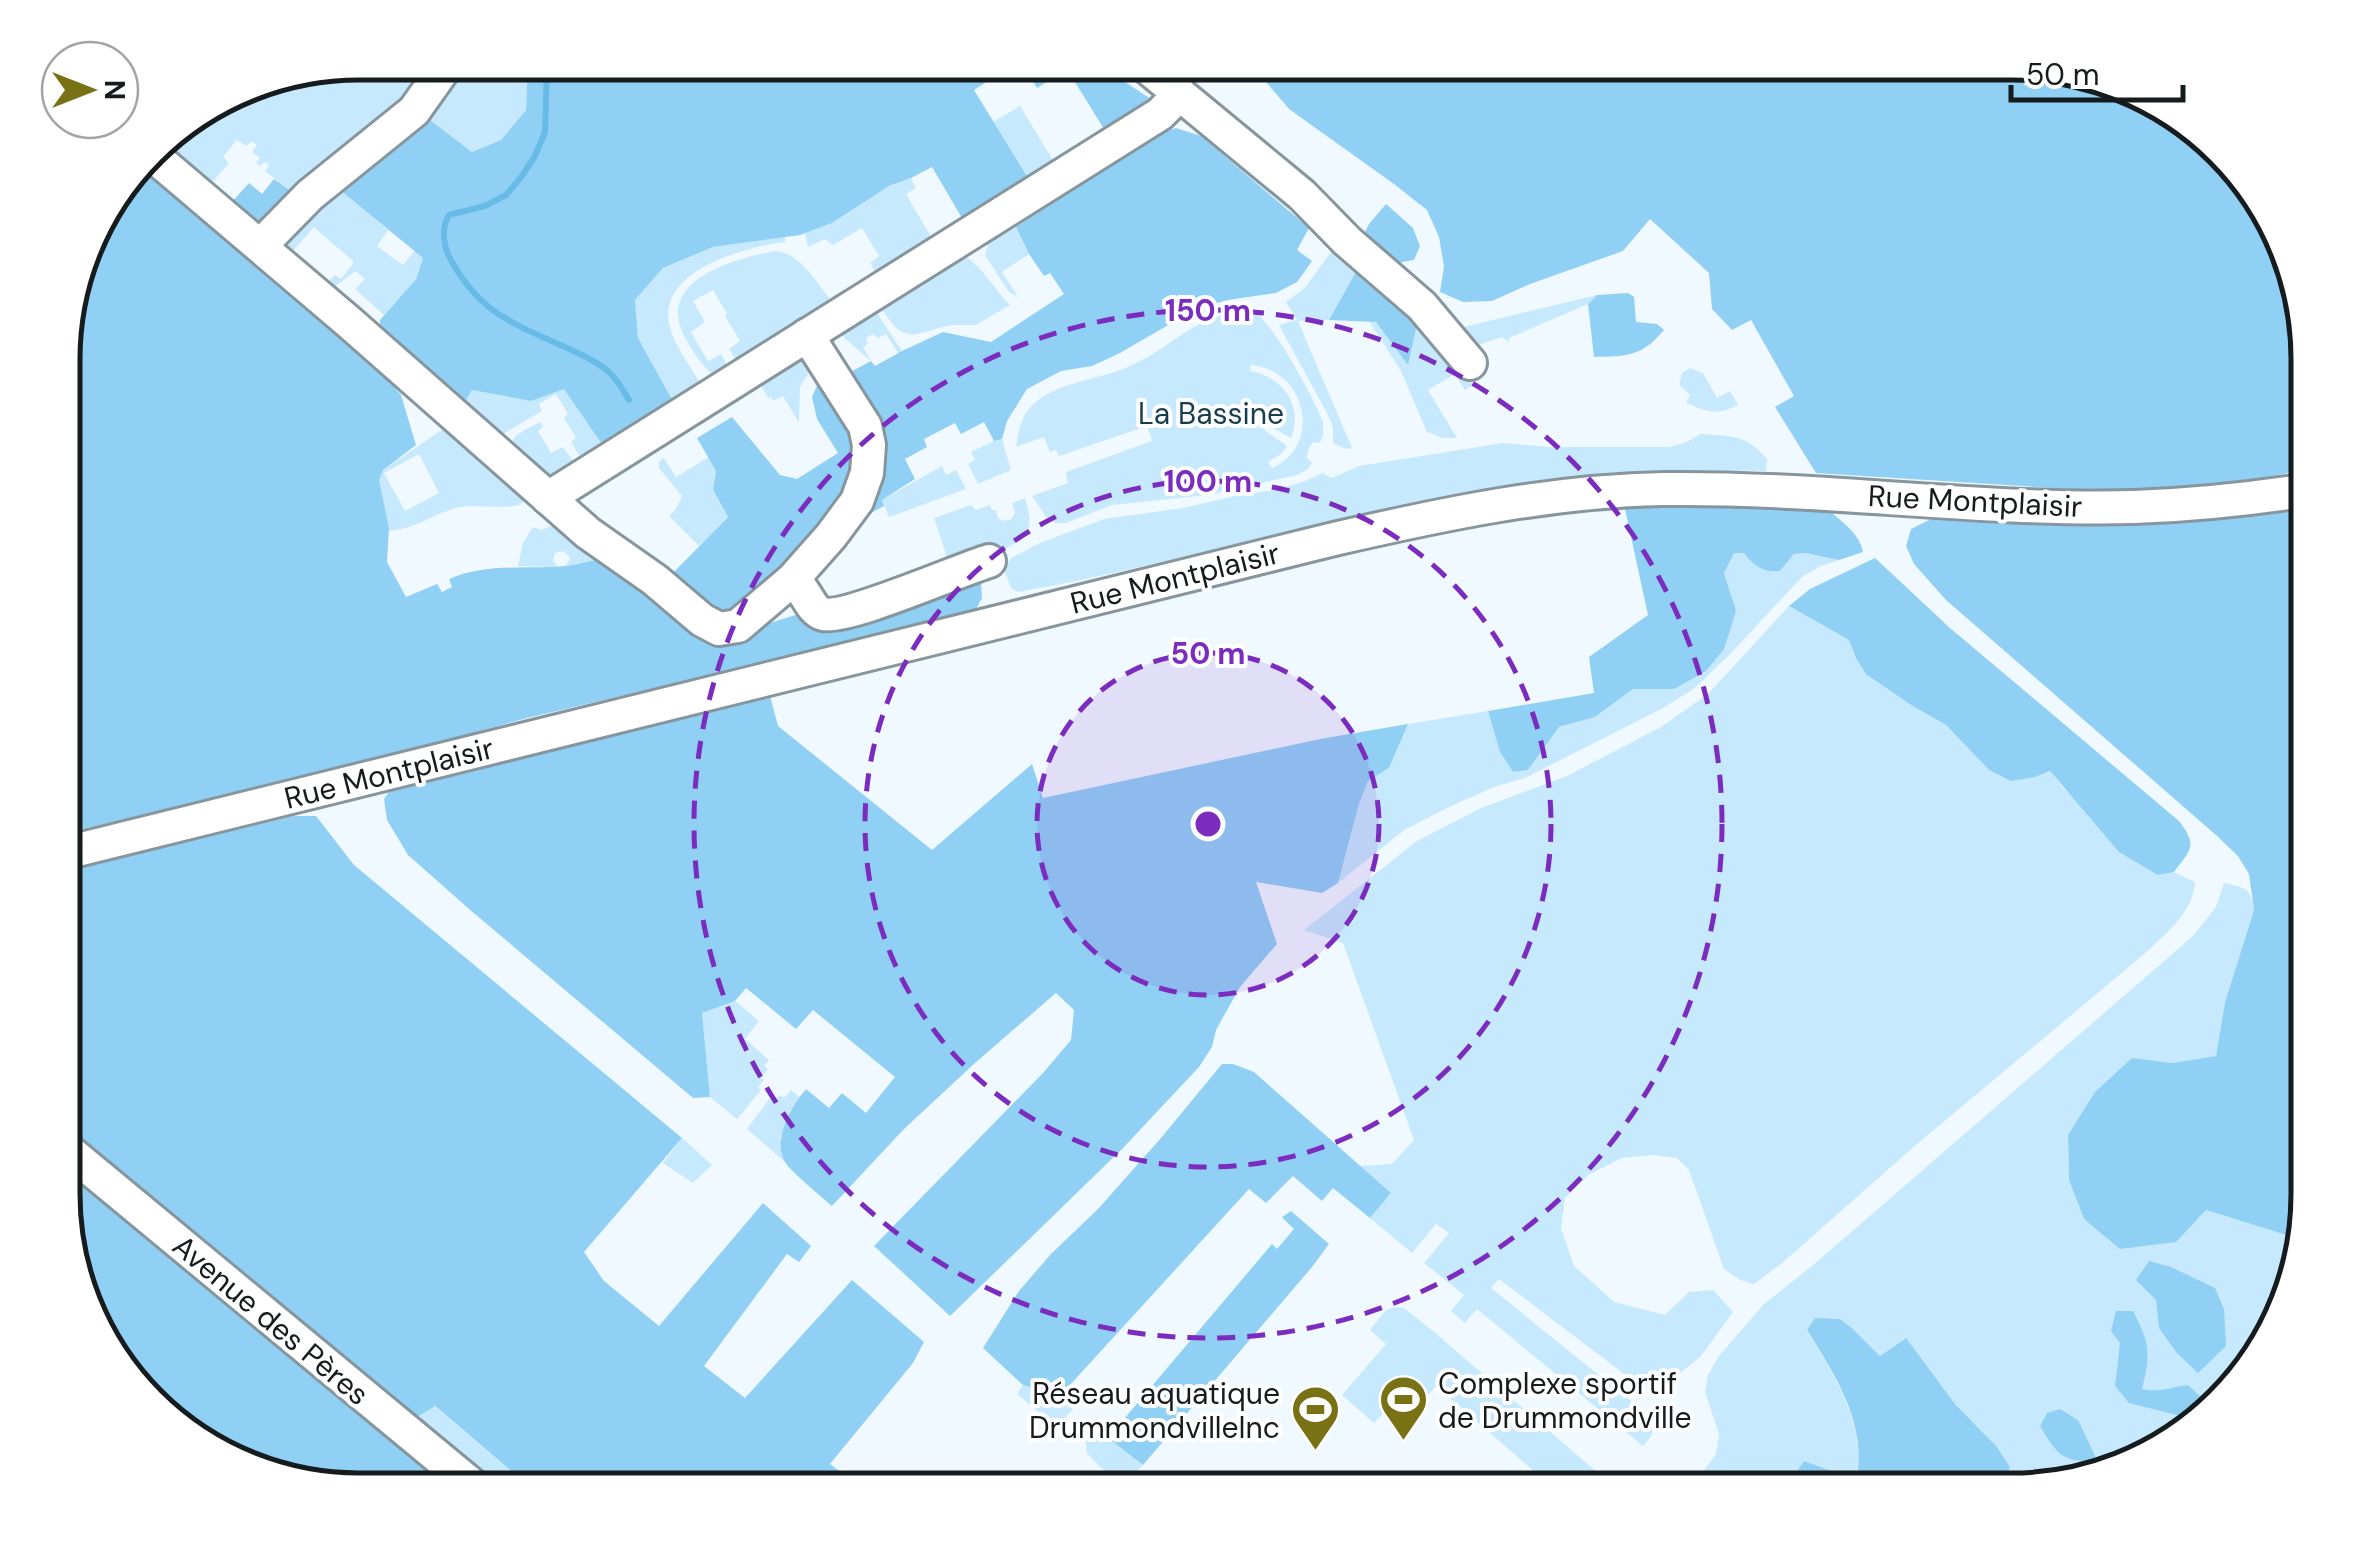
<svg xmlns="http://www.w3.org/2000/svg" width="2371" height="1553" font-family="'DM Sans',sans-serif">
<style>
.green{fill:#c7e9fd;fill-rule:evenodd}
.forest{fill:#91d0f5}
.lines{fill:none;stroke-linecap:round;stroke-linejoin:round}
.stream{stroke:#68bae7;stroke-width:6}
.minor-casing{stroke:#87959d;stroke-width:38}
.minor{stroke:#fff;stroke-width:32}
.ring{fill:none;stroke:#7b2cbf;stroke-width:5;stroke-dasharray:18 12}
.labels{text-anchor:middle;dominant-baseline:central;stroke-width:8;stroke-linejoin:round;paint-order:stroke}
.park-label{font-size:30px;fill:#183c4f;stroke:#fff}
.street-label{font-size:30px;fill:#161b1e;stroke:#fff}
.poi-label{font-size:30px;fill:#161b1e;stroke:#fff;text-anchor:start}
.rim{fill:none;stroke:#161b1e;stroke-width:5}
.centre{fill:#7b2cbf;stroke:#fff;stroke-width:5}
.ring-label{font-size:30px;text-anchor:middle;font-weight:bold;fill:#7b2cbf;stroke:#fff;stroke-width:8;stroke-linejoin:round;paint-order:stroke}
</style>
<rect width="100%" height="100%" fill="#f0f9ff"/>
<g class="green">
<polygon points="359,63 417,63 415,81 398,107 291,191 265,171 269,166 265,162 260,166 256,163 260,158 252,152 257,145 252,141 246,146 237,140 223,157 229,163 209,186 159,141 163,136 169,137 176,128 246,85"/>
<polygon points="465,63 528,64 526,110 501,140 472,152 426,117 455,70"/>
<polygon points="1020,106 1054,162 1028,178 993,122"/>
<polygon points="911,178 916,188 906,194 934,242 876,273 870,263 879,256 862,228 833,245 825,239 808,247 805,233 832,223 889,186"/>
<polygon points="335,186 388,230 377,246 403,265 415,250 423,258 416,279 384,315 355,289 365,279 356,271 334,287 328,282 335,275 341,279 354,262 314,227 293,251 279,242"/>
<polygon points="1016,227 1029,254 1002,272 1018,297 1009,292 985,255 989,242"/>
<path d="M785 237V242C746 247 655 270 670 327 675 346 690 366 700 383V390L675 405 638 338 635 300 663 268 713 247Z"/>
<polygon points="1333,249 1357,270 1329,320 1298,321 1352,448 1346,449 1333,443 1333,426 1327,413 1279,325 1297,320 1286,302 1305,288"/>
<path d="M776 251C800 254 813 278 828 296L830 303 738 363 729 349 740 341 725 316 727 314 713 290 693 301 705 322 691 332 708 361 721 354 729 369 715 376C702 367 693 352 686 339 652 281 735 258 776 251Z"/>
<path d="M966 257C983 268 995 290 1010 305L976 325H951L913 335 902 332 895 327 879 306 958 259Z"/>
<polygon points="1597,295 1588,304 1509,338 1509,342 1502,337 1464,350 1456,329"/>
<path d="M1254 311C1276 328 1312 395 1323 422V434L1320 443 1313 442 1308 450 1307 458 1312 463 1308 469 1297 475 1208 495 1112 505 1066 523H1056L1047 518 1032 496 1068 483 1066 472 1152 441 1147 426 1059 456 1056 450 1050 452 1044 437 1016 447C1018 435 1020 420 1028 410 1049 383 1098 380 1128 367 1177 346 1192 313 1254 311ZM1250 365C1307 369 1323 446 1272 468L1268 462 1280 455 1287 446 1264 430 1268 425 1291 438C1304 406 1283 377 1250 371Z"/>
<polygon points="871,312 877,313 902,351 898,353 886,334 878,338 873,334 866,338 868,344 863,347 871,361 840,334 841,329"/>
<polygon points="1369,321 1376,322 1408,364 1417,325 1433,348 1459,365 1473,385 1465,390 1455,374 1428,390 1457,438 1443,438 1427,432 1401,371"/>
<polygon points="799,356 808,358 812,368 800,387 799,423 783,396 773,401 771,397 768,398 759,382"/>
<path d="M1690 368 1703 373 1717 398 1730 391 1738 405C1716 416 1708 412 1686 403L1690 395 1679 385 1682 373Z"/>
<polygon points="564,388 604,447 582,460 571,442 576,438 564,418 568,414 556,394 539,404 542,411 503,434 496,434 463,405 472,390 531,401"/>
<path d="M540 422 543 427 538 431 551 453 563 447 575 463 554 477 548 478C537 469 500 449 517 435 523 430 533 426 540 422Z"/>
<path d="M446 427 525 498 520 505C499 510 476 503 456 508 431 515 415 529 389 531L379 480 383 470ZM419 454 439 493 405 511 384 473Z"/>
<path d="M1700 434C1730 436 1746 434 1767 459L1766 471C1637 467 1501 486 1374 512 1255 537 1138 571 1018 592L1011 588 1004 570 1011 558 1040 543 1104 519 1183 508 1235 496 1274 490 1303 482 1322 473 1332 478 1359 466 1503 443 1548 447H1669L1687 442Z"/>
<polygon points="1002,439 1011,470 978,484 968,464 975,460 971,452 994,441"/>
<polygon points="709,457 716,471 713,491 728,517 699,546 669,516 676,509 682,496 659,468 659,461 664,458 676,477"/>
<polygon points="942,466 946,475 956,470 966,489 889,517 882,500"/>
<path d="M1025 498C1027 507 1032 520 1028 529 1016 556 940 570 913 578L910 570 935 563 939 568 948 560 934 518 971 505 976 510 990 505 992 510H996L998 518 1004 521 1011 519 1015 513 1012 503Z"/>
<polygon points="551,526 604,558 566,566 570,558 564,551 555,553 553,561 558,567 518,566 523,543 533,527 541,530"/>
<polygon points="1733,553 1744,553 1780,571 1794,554 1805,553 1839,560 1823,565 1803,576 1730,654 1695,688 1663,708 1525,778 1494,787 1447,808 1404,830 1338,883 1359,804 1368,781 1389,768 1408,724 1488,711 1500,752 1513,772 1528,770 1559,727 1595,717 1633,689 1674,689 1736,612 1724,573"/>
<path d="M1789 606 1849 640 1856 658 1911 705 1946 725 1989 770 2035 777 2050 771 2064 789 2158 875 2174 872 2195 882C2193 914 2163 936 2142 956L1917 1144 1781 1264 1754 1284 1740 1280 1724 1269 1689 1170 1677 1158 1654 1155 1622 1158 1588 1175 1565 1198 1561 1228 1574 1266 1614 1302 1665 1315 1689 1292 1713 1290 1733 1312 1701 1356 1666 1385 1640 1386 1499 1279 1491 1288 1652 1418V1435L1643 1446 1477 1309 1465 1323 1451 1311 1464 1295 1424 1263 1449 1233 1436 1224 1412 1253 1370 1218 1391 1193 1360 1166 1392 1164 1414 1140 1343 943 1304 930 1417 841 1481 808 1569 775 1661 727 1708 694Z"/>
<path d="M2224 883C2245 888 2251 887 2254 910L2225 1002 2216 1056 2172 1063 2132 1059 2068 1135 2069 1180 2084 1219 2176 1241 2206 1210 2299 1239 2258 1359 2160 1451 2031 1490H2004L2010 1467 1997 1447 1955 1404 1905 1338 1880 1356 1854 1330 1807 1331C1834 1375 1863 1419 1858 1472L1850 1477 1804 1461 1784 1490H1690L1716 1454 1719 1434 1705 1392 1708 1375 1719 1356 1764 1304 1812 1266 2193 936 2216 907Z"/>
<polygon points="735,1001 759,1021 745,1039 769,1060 764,1066 768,1069 761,1077 764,1080 758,1087 761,1090 737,1119 710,1097 702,1013"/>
<polygon points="791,1090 800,1097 780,1137 785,1162 747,1129 770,1098 774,1101 780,1095 784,1098"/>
<polygon points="682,1138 712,1165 693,1183 663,1163"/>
<polygon points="1394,1307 1404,1308 1434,1332 1598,1473 1599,1490 1537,1490 1544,1480 1436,1386 1430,1393 1415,1402 1405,1390 1374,1423 1342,1395 1386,1344 1370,1330 1386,1310"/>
<polygon points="1023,1385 1059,1397 1073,1409 1063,1420 1044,1420 1037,1415 1039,1412 1017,1394"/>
<polygon points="434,1406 534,1490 497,1490 412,1421"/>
<path d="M1093 1426 1143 1465C1119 1492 1107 1474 1087 1453L1085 1438Z"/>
</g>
<g class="forest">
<polygon points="569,63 876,63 905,75 956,74 971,63 1016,63 974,90 1028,178 962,218 932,167 911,178 889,186 832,223 800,235 713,247 663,268 635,300 638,338 675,405 604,447 564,389 531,401 472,390 463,405 380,330 380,320 416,279 423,258 335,186 426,117 472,152 501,140 526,110 528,64 567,70"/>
<polygon points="1023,63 1096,63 1151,99 1104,129 1067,69 1037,88"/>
<polygon points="1250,63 2013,63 2107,78 2177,113 2269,211 2308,340 2308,469 2262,478 2169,490 2085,490 1816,473 1775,407 1794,396 1751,320 1732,330 1712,309 1709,273 1650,219 1623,251 1530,284 1492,301 1463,302 1440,292 1444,266 1439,237 1427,210 1394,184 1289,109"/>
<polygon points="1176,128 1201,136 1309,228 1297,250 1312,261 1297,282 1276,293 1228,300 1194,310 1120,353 1092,366 1061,371 1027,389 1007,421 1002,439 994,441 984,422 961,434 955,423 924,439 927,447 905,459 915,479 882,500 884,506 867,515 843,376 871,361 875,366 902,351 943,332 991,342 1064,294 1050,273 1044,276 1029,254 1016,227 1159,134"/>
<path d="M141 165 361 347 401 395 416 445 383 470 379 480 389 528 387 562 406 597 437 584 442 592 452 587 449 579C482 565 515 568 550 567 568 567 586 562 604 558L728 636 808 611 981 580 982 598 976 609 762 663 527 718 379 759 65 833V321L93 227Z"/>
<polygon points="274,179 291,191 261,224 231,203 249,183 262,194"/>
<polygon points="1386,204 1413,228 1420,246 1414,260 1397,263 1363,236 1369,224"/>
<polygon points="1357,270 1393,299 1417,325 1408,365 1376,322 1329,320"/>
<path d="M1628 293 1634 297 1636 322 1657 324 1664 330C1641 357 1628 356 1594 357L1588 304 1597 295Z"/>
<polygon points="822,374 862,437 841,510 759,600 715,622 672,574 728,517 713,490 716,471 697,438 732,417 780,475 797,479 838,453 817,419 812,397"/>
<path d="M1692 506 1830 511C1843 523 1860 534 1863 552L1839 560 1805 553 1794 554 1780 571C1763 573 1753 565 1744 553H1734L1724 573 1736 611 1724 649 1706 671 1674 689H1633L1595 717 1559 727 1528 770 1513 772 1500 752 1488 711 1594 693 1589 657 1648 615 1625 509Z"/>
<polygon points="2308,510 2308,1213 2299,1239 2206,1210 2176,1242 2120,1249 2084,1219 2069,1180 2068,1135 2095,1092 2132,1058 2172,1063 2216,1056 2225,1002 2254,910 2249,874 2238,856 2216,835 1946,600 1914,564 1906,546 1911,529 1931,519 2168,524"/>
<path d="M1875 558 1950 628 2179 821C2198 846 2191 849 2174 872L2158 875 2119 852 2050 771 2035 777 2011 781 1989 770 1946 725 1911 705 1866 674 1856 658 1849 640 1789 606 1810 589Z"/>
<path d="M770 696 778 726 932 850 1032 764 1043 798 1320 739 1408 724 1389 768 1368 781 1359 804 1338 883 1322 893 1256 882 1277 944 1240 987 1216 1030 1212 1047 1199 1067 1123 1148 950 1316 874 1246 1043 1073 1071 1040 1074 1010 1056 993 975 1063 903 1130 832 1206C823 1198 790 1171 785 1162 772 1140 791 1107 806 1089L829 1108 842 1093 866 1113 895 1077 813 1010 796 1029 746 988 735 1001 702 1013 710 1097 693 1098 469 909 408 855 387 820 384 799 389 792Z"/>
<polygon points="293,816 316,816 354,865 682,1138 584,1252 604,1281 659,1326 763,1203 811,1246 799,1262 787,1254 704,1366 745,1398 852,1280 924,1342 913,1363 830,1464 846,1476 834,1490 534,1490 435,1406 411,1421 65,1133 65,871"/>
<polygon points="1222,1064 1233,1064 1254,1072 1391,1193 1370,1218 1333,1188 1322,1201 1293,1176 1266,1203 1249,1189 1059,1397 1023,1385 983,1348 1019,1291 1051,1254 1098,1209 1161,1138"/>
<polygon points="65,1160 463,1490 358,1490 264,1475 194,1440 102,1343 65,1232"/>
<polygon points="1291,1211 1329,1244 1312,1267 1143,1465 1108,1438 1272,1244 1277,1249 1294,1229 1282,1217"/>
<polygon points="2149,1261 2171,1267 2215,1288 2224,1309 2226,1346 2198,1373 2176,1352 2159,1328 2156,1300 2136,1280"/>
<path d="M2116 1311H2133C2150 1343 2151 1355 2142 1389 2160 1393 2171 1387 2188 1385L2203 1399 2218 1397 2198 1415H2177L2129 1403 2115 1386 2120 1343 2111 1331Z"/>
<path d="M1815 1318 1840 1319 1854 1330 1880 1356 1906 1338 1955 1404 1997 1447 2010 1467 2004 1490H1784L1804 1461 1849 1477 1858 1472C1864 1418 1834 1374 1807 1330Z"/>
<path d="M2060 1409 2078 1420 2097 1460C2063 1464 2057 1454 2040 1426L2047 1413Z"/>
</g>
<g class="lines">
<path class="stream" d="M547 67 545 132 535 156 522 176 506 195 485 206 449 215C441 228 443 246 451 260 480 313 512 323 565 347 580 354 599 362 611 374 618 381 624 392 629 400"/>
<defs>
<g id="minor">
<polyline points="1142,63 1302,195 1347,241 1422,306 1470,363"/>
<polyline points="150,153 350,323 588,533 655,580 702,620 719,629 738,626 792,580 831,536 857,501 867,473 869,445 865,426 807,335"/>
<polyline points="260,246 310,195 414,111 448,63"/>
<polyline points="548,498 1160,114 1180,94"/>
<path d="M792 580C806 588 810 611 823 614 846 620 959 570 989 561"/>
<path d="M65 853 1334 539C1443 514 1551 491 1664 489 1821 487 1977 511 2134 507 2193 505 2250 499 2308 490"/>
<polyline points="65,1148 478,1490"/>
</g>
</defs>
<use href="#minor" class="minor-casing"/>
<use href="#minor" class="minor"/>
</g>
<circle cx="1208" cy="824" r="171" fill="#7b2cbf" fill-opacity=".12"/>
<g class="ring">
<circle cx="1208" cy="824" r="171"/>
<circle cx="1208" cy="824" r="343"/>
<circle cx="1208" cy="824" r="514"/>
</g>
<defs>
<symbol id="stadium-pin" viewBox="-11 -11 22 30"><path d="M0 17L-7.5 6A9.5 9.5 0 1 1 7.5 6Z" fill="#787215" stroke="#fff"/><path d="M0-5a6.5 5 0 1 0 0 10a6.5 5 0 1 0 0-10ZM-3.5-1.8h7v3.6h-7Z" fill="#fff"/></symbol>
</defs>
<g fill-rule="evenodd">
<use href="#stadium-pin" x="1376" y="1372" width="55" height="75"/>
<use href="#stadium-pin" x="1288" y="1382" width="55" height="75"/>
</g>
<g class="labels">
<g class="park-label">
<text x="1211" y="413">La Bassine</text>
</g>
<g class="street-label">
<text transform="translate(1975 501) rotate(3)">Rue Montplaisir</text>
<text transform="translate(1175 578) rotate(-14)">Rue Montplaisir</text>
<text transform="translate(389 773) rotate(-14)">Rue Montplaisir</text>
<text transform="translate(271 1320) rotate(40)">Avenue des Pères</text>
</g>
<g class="poi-label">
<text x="1438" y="1383">Complexe sportif<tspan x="1438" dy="34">de Drummondville</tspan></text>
<text x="1280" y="1393" text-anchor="end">Réseau aquatique<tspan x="1280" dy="34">DrummondvilleInc</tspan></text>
</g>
</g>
<path d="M0 0H2371V1553H0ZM359 80H2012A279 279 0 0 1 2291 359V1194A279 279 0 0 1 2012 1473H359A279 279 0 0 1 80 1194V359A279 279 0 0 1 359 80Z" fill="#fff" fill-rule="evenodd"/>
<path class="rim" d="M359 80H2012A279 279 0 0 1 2291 359V1194A279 279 0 0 1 2012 1473H359A279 279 0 0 1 80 1194V359A279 279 0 0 1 359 80Z"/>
<circle cx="1208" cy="824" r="15" class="centre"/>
<g class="ring-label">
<text x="1208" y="321">150 m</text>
<text x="1208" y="492">100 m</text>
<text x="1208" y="664">50 m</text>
</g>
<g transform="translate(90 90) rotate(90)"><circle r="48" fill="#ffffff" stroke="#a2a4a5" stroke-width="2.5"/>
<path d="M0-8L18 38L0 25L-18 38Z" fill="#787215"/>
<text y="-15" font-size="28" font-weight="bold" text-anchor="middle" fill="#161b1e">N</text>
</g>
<path d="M2011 85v15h172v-15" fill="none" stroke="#161b1e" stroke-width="5"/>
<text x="2026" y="85" font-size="30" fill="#161b1e" stroke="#ffffff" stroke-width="8" paint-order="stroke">50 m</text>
</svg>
